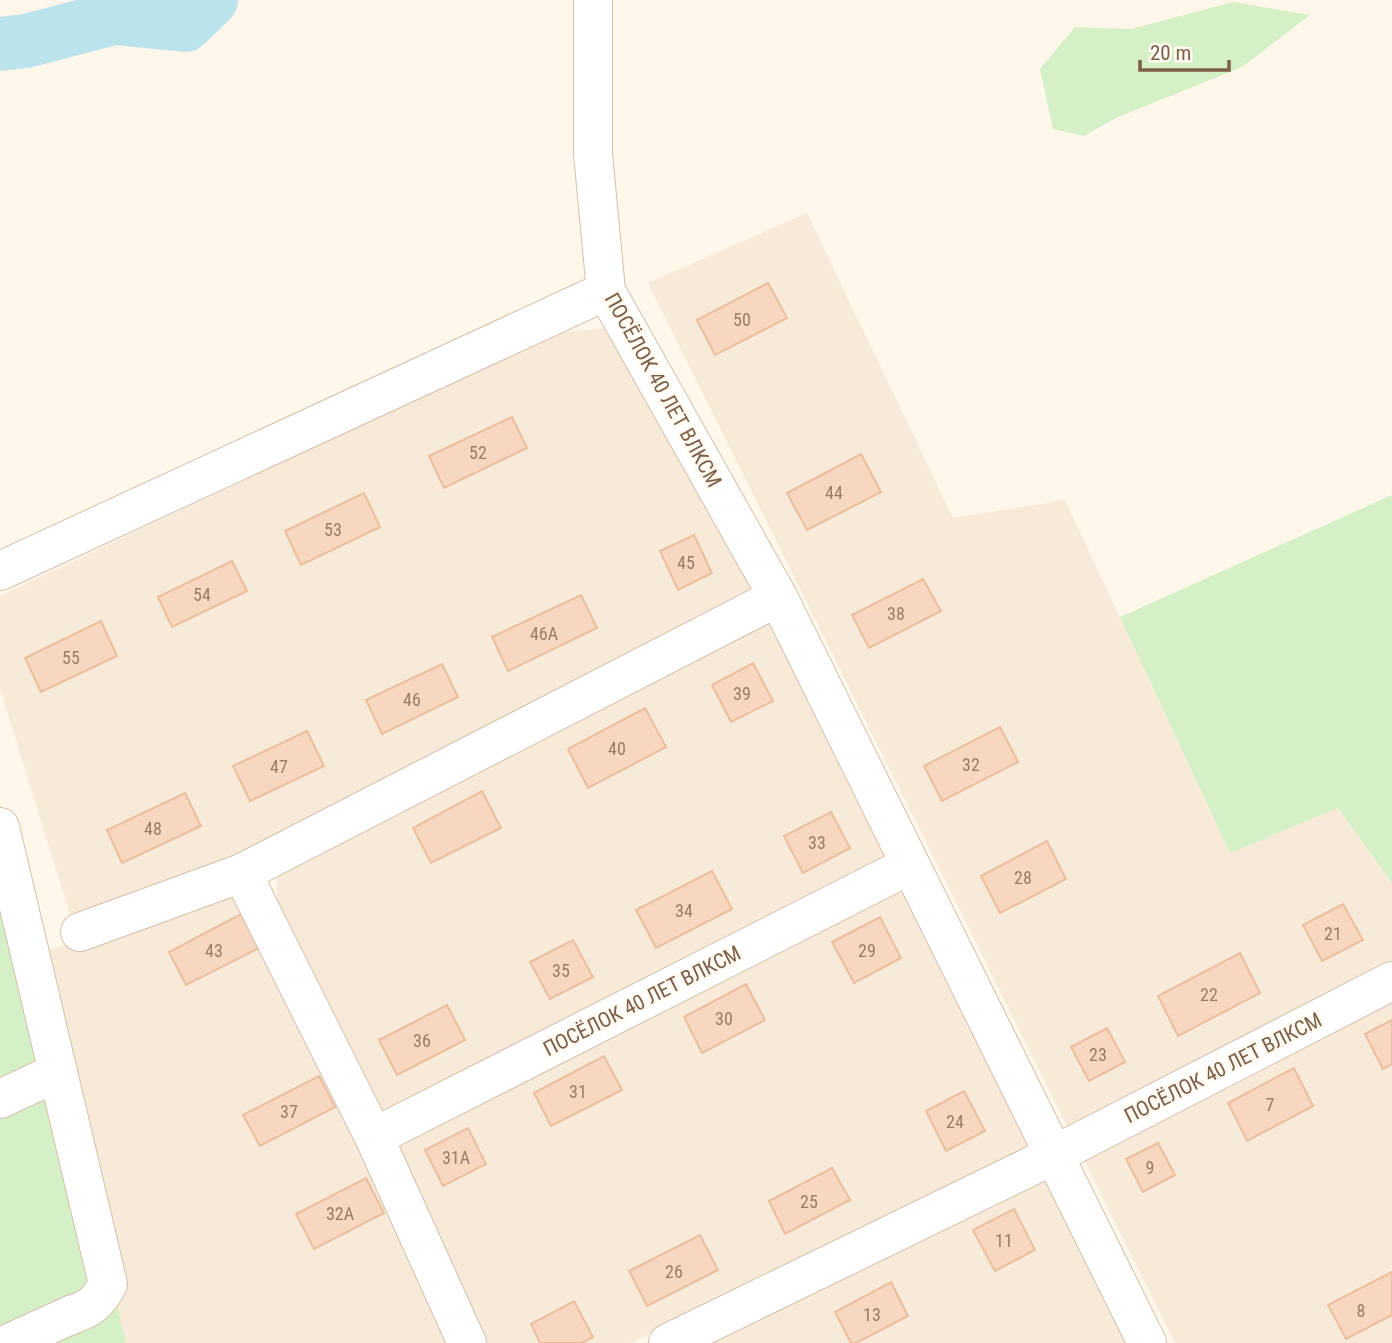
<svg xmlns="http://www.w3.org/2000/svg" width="1392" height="1343" font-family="'Roboto Condensed',sans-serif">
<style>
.residential{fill:#f7ead8}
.green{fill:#d5efc6}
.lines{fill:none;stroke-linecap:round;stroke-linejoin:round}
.river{stroke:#bbe3eb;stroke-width:54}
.building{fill:#f7d7bf;stroke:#ebbe9d;stroke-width:2}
.minor-casing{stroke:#d3c0ad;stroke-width:40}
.minor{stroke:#fff;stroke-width:38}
.labels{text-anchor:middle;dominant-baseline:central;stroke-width:6;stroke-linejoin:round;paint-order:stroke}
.number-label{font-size:18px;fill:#9c7c66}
.street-label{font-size:21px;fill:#7d5e49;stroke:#fffbf3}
</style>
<rect width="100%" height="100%" fill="#fef7ea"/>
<g class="residential">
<polygon points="807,213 953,518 1065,500 1230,853 1338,808 1392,883 1392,1343 1175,1343 648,283"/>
<polygon points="619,327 753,593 228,863 71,917 0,689 0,596 555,333"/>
<polygon points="769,624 887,855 380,1114 279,921 275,864"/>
<polygon points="908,882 1032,1147 631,1343 482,1343 392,1143"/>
<polygon points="238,886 449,1343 126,1343 36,955"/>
<polygon points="1043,1174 1128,1343 702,1343"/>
</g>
<g class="green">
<polygon points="1233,2 1310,15 1242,67 1116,118 1084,136 1053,129 1040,69 1075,27 1131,29"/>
<polygon points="1392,495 1392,883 1338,808 1230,853 1120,617"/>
<polygon points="0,802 126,1343 0,1343"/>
</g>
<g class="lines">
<polyline class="river" points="0,44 26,41 114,18 185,25 211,0"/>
</g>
<g class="building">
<polygon points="768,283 787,318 715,355 697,320"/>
<polygon points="512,417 527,448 444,488 429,456"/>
<polygon points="861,454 881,492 807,530 787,493"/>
<polygon points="364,493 380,527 301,565 285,531"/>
<polygon points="694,535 712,573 678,590 660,551"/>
<polygon points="232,561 247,591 172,627 158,597"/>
<polygon points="923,579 941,611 869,648 852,615"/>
<polygon points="581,595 597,628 508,671 492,637"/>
<polygon points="101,621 117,656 41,692 25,658"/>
<polygon points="753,663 773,701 731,722 712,685"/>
<polygon points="442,664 458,697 382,734 366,700"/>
<polygon points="645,708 666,747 588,788 568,749"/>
<polygon points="1000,727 1018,762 942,801 924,766"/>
<polygon points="307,731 324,766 250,801 233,766"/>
<polygon points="482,791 501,828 431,863 413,828"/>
<polygon points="185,793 201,826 122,863 107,830"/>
<polygon points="831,812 850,848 803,873 784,836"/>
<polygon points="1047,841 1066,879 1000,913 981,876"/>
<polygon points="712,871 732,909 656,948 636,910"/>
<polygon points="1343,904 1363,940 1322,961 1303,925"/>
<polygon points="241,914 259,948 186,985 169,952"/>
<polygon points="880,917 901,958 854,983 832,942"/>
<polygon points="573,940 593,977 550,999 530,962"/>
<polygon points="1240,953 1260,993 1178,1036 1158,996"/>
<polygon points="746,984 765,1020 702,1053 684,1017"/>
<polygon points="447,1005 465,1040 397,1075 379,1040"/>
<polygon points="1392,1020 1392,1064 1383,1069 1365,1034"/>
<polygon points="1107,1028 1125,1062 1089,1081 1071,1047"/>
<polygon points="604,1056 622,1090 551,1126 534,1093"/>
<polygon points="1294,1068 1313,1106 1247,1141 1228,1103"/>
<polygon points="319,1076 335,1107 260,1146 243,1115"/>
<polygon points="964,1091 985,1131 946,1151 926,1111"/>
<polygon points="468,1128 486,1164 443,1186 425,1150"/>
<polygon points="1158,1143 1175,1175 1143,1192 1126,1159"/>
<polygon points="832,1168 850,1200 785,1234 769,1201"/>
<polygon points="366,1178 384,1213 314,1249 296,1214"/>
<polygon points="1014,1209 1035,1250 995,1271 973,1230"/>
<polygon points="700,1235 718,1270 647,1306 629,1271"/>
<polygon points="1392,1272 1392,1315 1346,1339 1328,1305"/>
<polygon points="891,1282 908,1316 856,1343 851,1343 835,1312"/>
<polygon points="574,1301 593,1337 582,1343 540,1343 531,1324"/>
</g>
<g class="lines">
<defs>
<g id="minor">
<polyline points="593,0 593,154 606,291 778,597 1147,1343"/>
<polyline points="0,571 606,291"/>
<path d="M0 827 108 1284C97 1304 91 1308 69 1316"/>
<polyline points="242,873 374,1137 467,1343"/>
<polyline points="80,932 242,873 778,597"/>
<polyline points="0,1099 58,1072"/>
<polyline points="374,1137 910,865"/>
<polyline points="9,1343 73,1314"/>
<polyline points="668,1343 1054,1155 1392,981"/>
</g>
</defs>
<use href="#minor" class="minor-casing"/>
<use href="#minor" class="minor"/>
</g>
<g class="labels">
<g class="number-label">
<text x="742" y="319">50</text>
<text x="478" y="452">52</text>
<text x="834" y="492">44</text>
<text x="333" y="529">53</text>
<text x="686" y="562">45</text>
<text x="202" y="594">54</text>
<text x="896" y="613">38</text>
<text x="544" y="633">46А</text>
<text x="71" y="657">55</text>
<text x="742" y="693">39</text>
<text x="412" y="699">46</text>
<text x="617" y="748">40</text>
<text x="971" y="764">32</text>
<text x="279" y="766">47</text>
<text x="153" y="828">48</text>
<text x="817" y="842">33</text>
<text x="1023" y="877">28</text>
<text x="684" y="910">34</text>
<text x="1333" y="933">21</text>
<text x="214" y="950">43</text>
<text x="867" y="950">29</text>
<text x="561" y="970">35</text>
<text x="1209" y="994">22</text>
<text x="724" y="1018">30</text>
<text x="422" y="1040">36</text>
<text x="1098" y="1054">23</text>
<text x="578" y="1091">31</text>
<text x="1270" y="1104">7</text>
<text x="289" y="1111">37</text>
<text x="955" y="1121">24</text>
<text x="456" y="1157">31А</text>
<text x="1150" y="1167">9</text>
<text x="809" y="1201">25</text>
<text x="340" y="1213">32А</text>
<text x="1004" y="1240">11</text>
<text x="674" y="1271">26</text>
<text x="1361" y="1310">8</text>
<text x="872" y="1314">13</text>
</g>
<g class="street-label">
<text transform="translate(663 390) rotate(61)">ПОСЁЛОК 40 ЛЕТ ВЛКСМ</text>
<text transform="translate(642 1001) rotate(-27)">ПОСЁЛОК 40 ЛЕТ ВЛКСМ</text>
<text transform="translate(1223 1068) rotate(-27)">ПОСЁЛОК 40 ЛЕТ ВЛКСМ</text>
</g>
</g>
<path d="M1140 60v10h89v-10" fill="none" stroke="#7d5e49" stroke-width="3.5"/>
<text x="1150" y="60" font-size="21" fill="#7d5e49" stroke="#fffbf3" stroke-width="5" paint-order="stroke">20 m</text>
</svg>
